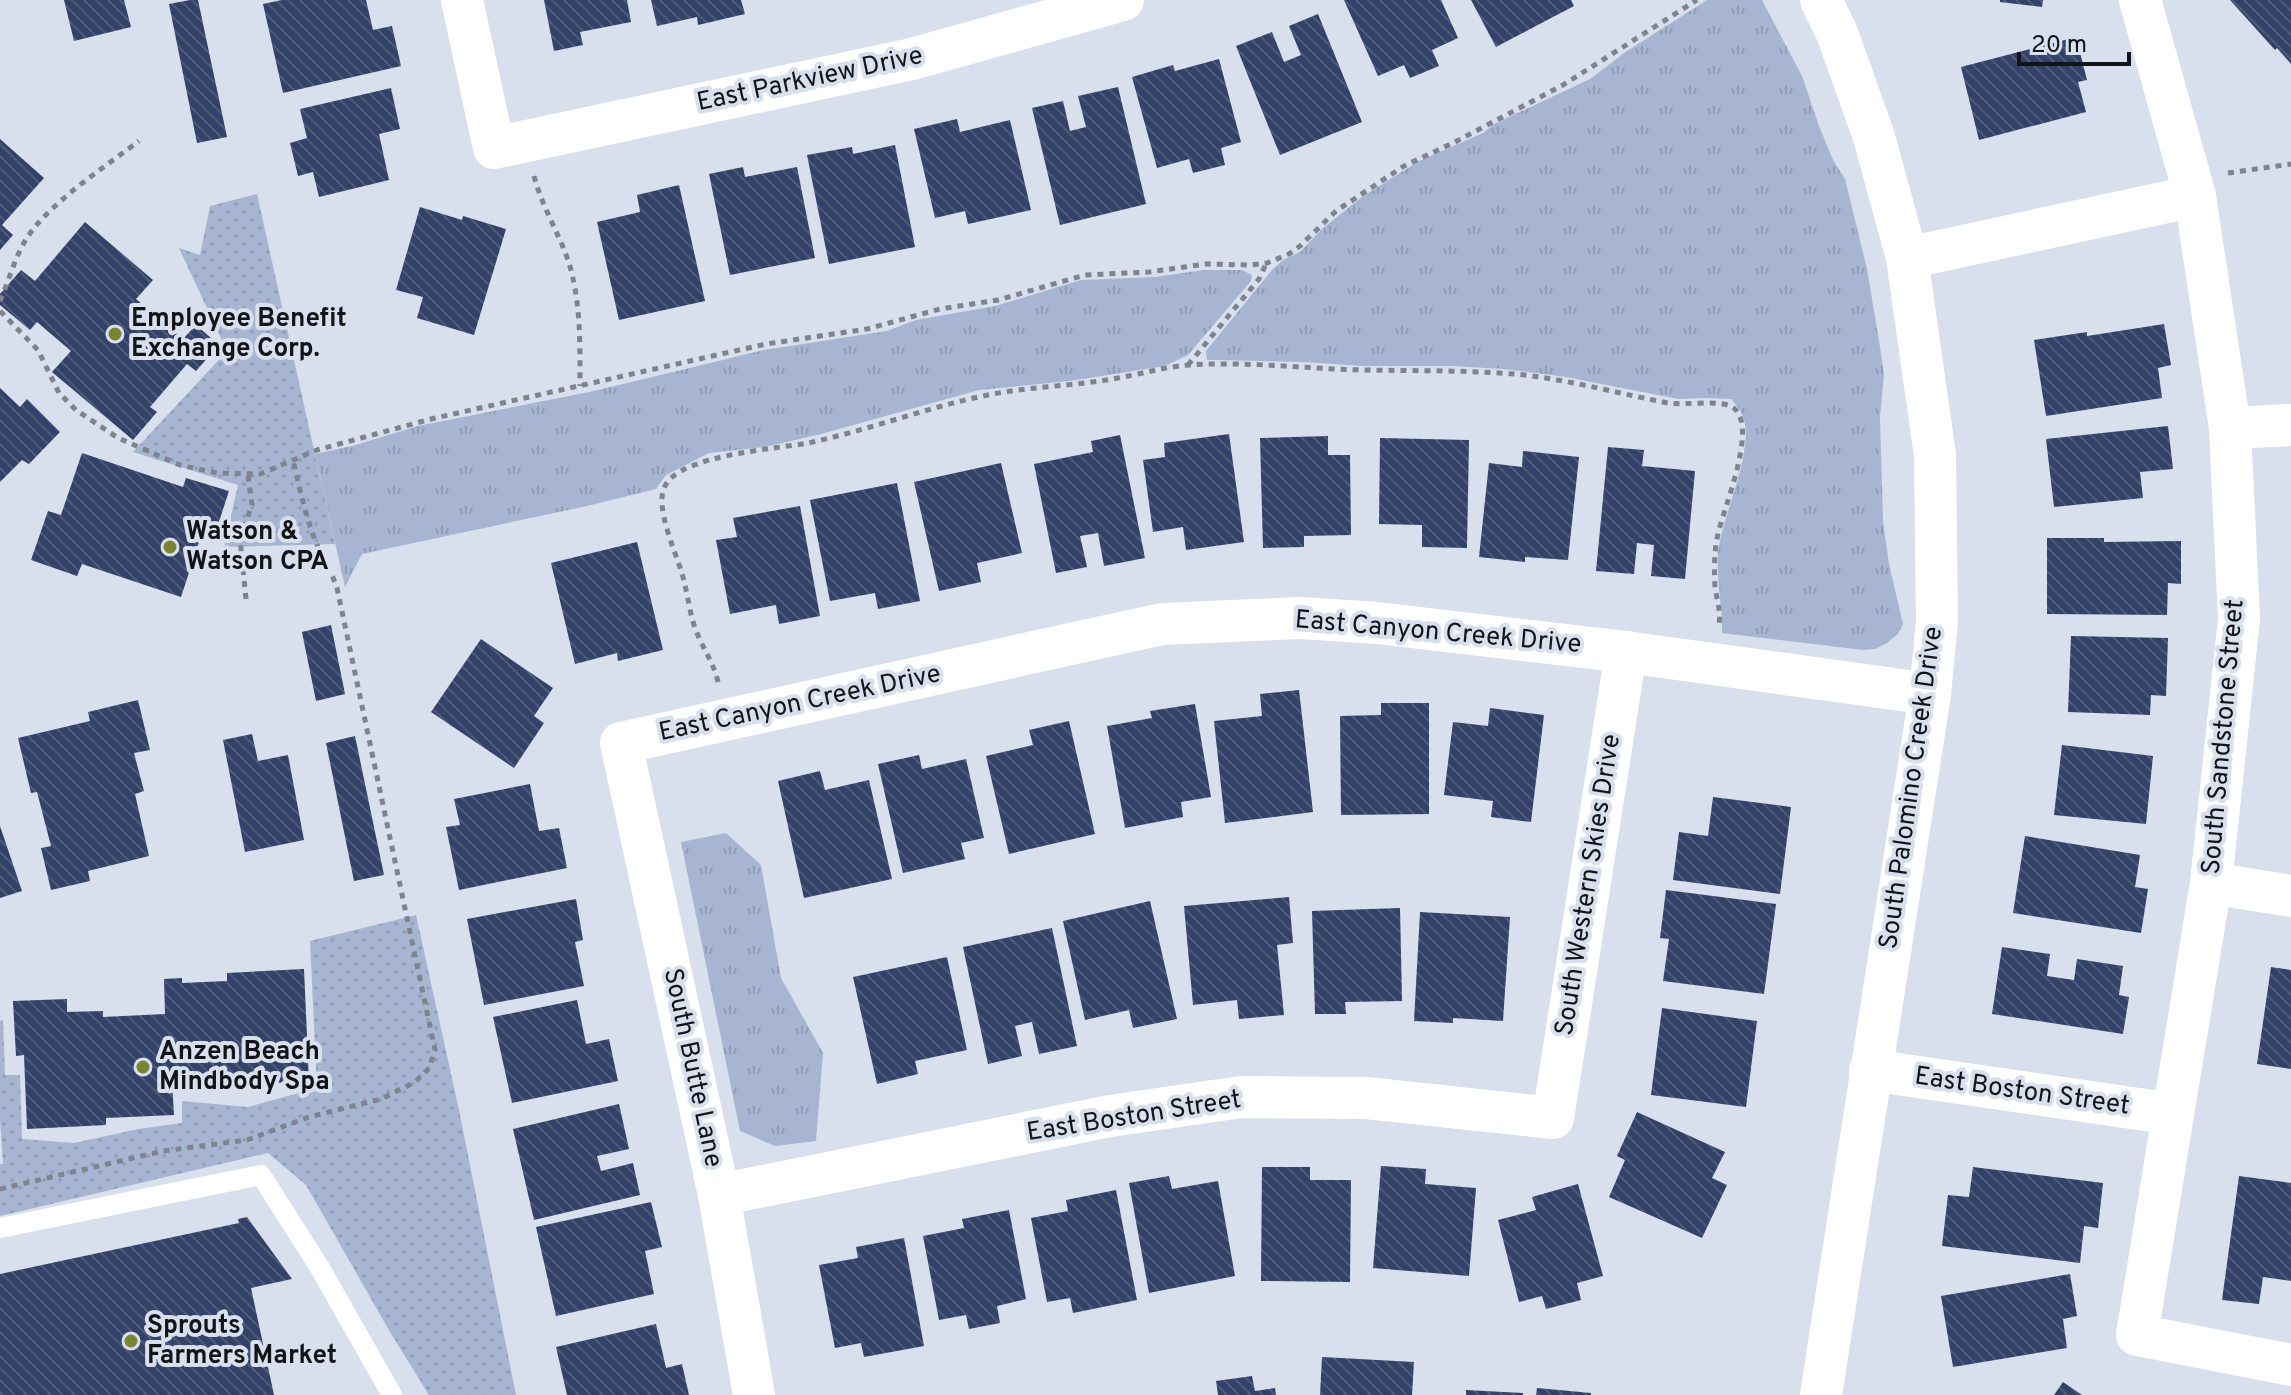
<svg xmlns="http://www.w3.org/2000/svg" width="2291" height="1395" font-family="Overpass,sans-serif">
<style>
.grass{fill:url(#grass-dots)}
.park{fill:url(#park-tufts)}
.building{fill:url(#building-back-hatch)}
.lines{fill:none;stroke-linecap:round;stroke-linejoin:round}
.path{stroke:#7e838c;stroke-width:5;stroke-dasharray:6 6;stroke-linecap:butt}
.service{stroke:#fff;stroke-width:20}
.minor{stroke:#fff;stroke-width:42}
.poi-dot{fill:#788532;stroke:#d8dfed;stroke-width:3}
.labels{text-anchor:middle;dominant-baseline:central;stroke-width:8;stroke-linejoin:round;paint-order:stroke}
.street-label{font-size:26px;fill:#121418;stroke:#d8dfed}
.poi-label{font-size:26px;font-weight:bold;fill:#121418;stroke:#d8dfed;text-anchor:start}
</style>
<defs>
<pattern id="grass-dots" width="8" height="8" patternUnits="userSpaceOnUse" patternTransform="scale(2)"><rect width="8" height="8" fill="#a8b5d2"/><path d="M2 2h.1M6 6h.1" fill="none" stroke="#909bb4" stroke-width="1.8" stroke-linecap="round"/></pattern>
<pattern id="park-tufts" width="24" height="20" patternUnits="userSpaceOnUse" patternTransform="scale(2)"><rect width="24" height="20" fill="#a8b5d2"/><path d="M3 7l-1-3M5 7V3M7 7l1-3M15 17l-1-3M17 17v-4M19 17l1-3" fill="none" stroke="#909bb4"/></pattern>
<pattern id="building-back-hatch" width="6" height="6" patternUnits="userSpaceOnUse" patternTransform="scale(2)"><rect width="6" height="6" fill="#334268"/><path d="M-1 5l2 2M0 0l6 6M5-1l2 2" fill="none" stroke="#4e5a78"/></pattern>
</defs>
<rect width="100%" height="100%" fill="#d8dfed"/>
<g class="grass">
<polygon points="257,194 335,544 224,547 238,485 133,452 227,351 179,248 200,255 210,206"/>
<polygon points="416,915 459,1110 516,1395 429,1395 390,1332 306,1185 268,1153 0,1216 0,1164 3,1164 0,1119 0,1021 3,1020 5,1075 20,1075 22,1139 74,1143 139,1129 182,1123 182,1101 248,1107 317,1088 310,941"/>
</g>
<g class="park">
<path d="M1707 0H1762L1802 76 1819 126 1833 160 1845 179 1867 269 1880 347 1884 375 1880 417 1883 521 1889 564 1903 624 1898 634 1887 643 1875 649 1863 650 1722 633C1723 606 1716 580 1718 553 1722 514 1757 448 1742 414 1740 409 1735 404 1731 399L1706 398 1678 399 1566 377 1504 369 1450 366H1364L1302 362 1216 360H1207L1206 351 1272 270 1283 260 1300 252 1323 228 1362 197 1419 161 1483 133 1494 124 1590 79 1627 51Z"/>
<polygon points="1204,270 1242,270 1252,275 1251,281 1188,355 1165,366 1070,381 979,390 821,434 765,447 709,453 666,475 656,489 587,506 362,554 345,587 315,454 352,446 418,426 594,391 764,350 887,331 916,320 995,306 1081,280 1155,277"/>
<polygon points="726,833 761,865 781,978 823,1053 816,1141 775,1146 740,1131 681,842"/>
</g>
<g class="building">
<polygon points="64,0 124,0 131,27 74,41"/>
<polygon points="190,0 198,0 227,137 197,143 169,4"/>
<polygon points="282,0 366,0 373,30 392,26 401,66 283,93 263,4"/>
<polygon points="544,0 627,0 631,22 580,32 583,45 554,51"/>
<polygon points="651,0 741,0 745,14 698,25 697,17 657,26"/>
<polygon points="1344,0 1441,0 1458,38 1432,50 1439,66 1410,78 1404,65 1378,76"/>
<polygon points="1471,0 1571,0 1574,6 1496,47"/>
<polygon points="2000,0 2043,0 2042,7 2000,2"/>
<polygon points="2230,0 2291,0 2291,64 2277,48 2275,50"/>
<polygon points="1318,14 1362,122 1280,155 1236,46 1272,32 1284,62 1301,55 1289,26"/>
<polygon points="2076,37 2087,80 2078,82 2086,112 1979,140 1961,67"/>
<polygon points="1219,59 1241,142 1221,148 1225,165 1193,173 1189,159 1157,168 1132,77 1173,65 1175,71"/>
<polygon points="1118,87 1146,204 1060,225 1032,108 1063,101 1070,131 1086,127 1078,96"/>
<polygon points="391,88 400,129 379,134 389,180 319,197 313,172 298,176 290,143 307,138 300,109"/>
<polygon points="957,119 960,132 1010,120 1031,210 968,224 965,211 935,218 914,129"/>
<polygon points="0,139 44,178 2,225 13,235 0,250"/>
<polygon points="895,145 915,247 829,264 807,155 852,147 853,154"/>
<polygon points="743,167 745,177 797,167 815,258 730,275 709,174"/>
<polygon points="679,185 705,301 619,320 597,222 640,212 637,195"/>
<polygon points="420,207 462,220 463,216 506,229 474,335 417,318 423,297 396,290"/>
<polygon points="85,222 153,280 136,299 183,339 196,325 219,345 196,371 187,364 150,407 157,412 133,440 52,372 71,351 37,322 30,330 0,305 0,294 21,270 35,281"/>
<polygon points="2164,324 2171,365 2158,368 2162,398 2046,416 2034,340 2087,332 2087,336"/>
<polygon points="0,388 20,407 27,399 60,432 29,464 22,460 0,482"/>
<polygon points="2168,426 2173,469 2140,472 2143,498 2054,507 2046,439"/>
<polygon points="1229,434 1244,542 1186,550 1183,527 1153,532 1143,460 1165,457 1164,443"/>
<polygon points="1120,435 1145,558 1104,566 1098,533 1080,536 1087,567 1056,573 1034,464 1093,452 1091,441"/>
<polygon points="1328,436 1328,455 1350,455 1351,535 1304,536 1304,547 1263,548 1260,438"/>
<polygon points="1380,438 1469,440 1467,548 1422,547 1422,525 1379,524"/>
<polygon points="1608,447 1644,450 1642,466 1695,471 1685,579 1651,576 1654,545 1637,543 1634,574 1596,571"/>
<polygon points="1523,451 1579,457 1568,560 1525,557 1525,562 1479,557 1489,463 1522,467"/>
<polygon points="82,453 183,487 186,478 229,491 215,534 203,530 181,597 82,564 77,576 31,560 48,511 61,515"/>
<polygon points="1001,463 1022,553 977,563 981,582 939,591 914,482"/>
<polygon points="897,483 920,601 878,609 875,593 830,601 810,500"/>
<polygon points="800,506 820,616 779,624 776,605 730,614 716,540 737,537 733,518"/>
<polygon points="2047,538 2104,538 2104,542 2181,541 2181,584 2168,583 2167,615 2047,614"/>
<polygon points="637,542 663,650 618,661 617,653 575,664 551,563"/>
<polygon points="331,625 345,694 316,701 302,632"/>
<polygon points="2071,636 2168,638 2166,696 2151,695 2150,715 2068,712"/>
<polygon points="481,639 553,688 534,716 544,723 514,768 431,712"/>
<polygon points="1299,690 1313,812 1225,823 1214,721 1262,716 1260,694"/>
<polygon points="138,700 150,750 134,753 144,791 135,794 149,856 88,871 90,881 51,890 41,848 51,846 37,792 31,793 18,738 90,721 88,712"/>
<polygon points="1381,703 1429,703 1429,814 1341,815 1340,716 1381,715"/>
<polygon points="1195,704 1211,797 1181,802 1183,817 1125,828 1107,726 1152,718 1150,711"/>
<polygon points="1490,708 1544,715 1531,822 1491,817 1493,801 1444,795 1453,722 1488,726"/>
<polygon points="1069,721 1095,834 1009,854 986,756 1033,745 1029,730"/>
<polygon points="252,734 258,761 288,755 304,840 245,852 223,740"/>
<polygon points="355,736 384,875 354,881 326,743"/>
<polygon points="2062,745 2153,756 2146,824 2054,815"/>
<polygon points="919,755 922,769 966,759 984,838 961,843 965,859 903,873 878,764"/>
<polygon points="820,771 825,790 869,780 892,879 804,898 778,781"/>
<polygon points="530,784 539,831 559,828 567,868 459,890 446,827 460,825 454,799"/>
<polygon points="1713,797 1791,807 1780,894 1673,880 1679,832 1708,836"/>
<polygon points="0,826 22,891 0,898"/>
<polygon points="2025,836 2140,855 2135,887 2148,889 2141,933 2013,913"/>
<polygon points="1666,890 1776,904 1764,994 1663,981 1669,939 1660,938"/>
<polygon points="1289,897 1293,943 1277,945 1284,1015 1239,1019 1237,1000 1193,1005 1184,906"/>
<polygon points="576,899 583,940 575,942 584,986 484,1005 467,919"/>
<polygon points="1150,901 1177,1019 1133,1028 1129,1010 1085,1020 1063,921"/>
<polygon points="1400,908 1402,1001 1345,1002 1346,1014 1315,1014 1312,911"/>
<polygon points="1420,912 1510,917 1503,1021 1453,1018 1453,1023 1414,1021"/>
<polygon points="1052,928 1077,1046 1039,1054 1032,1022 1015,1026 1022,1056 988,1064 963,947"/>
<polygon points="2002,947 2050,954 2047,976 2074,980 2077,959 2123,966 2119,995 2129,997 2123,1034 1992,1014"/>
<polygon points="947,957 967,1050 915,1061 918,1074 877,1084 853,977"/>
<polygon points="2271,967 2291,970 2291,1069 2257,1064"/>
<polygon points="304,969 309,1081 275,1083 275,1077 172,1082 174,1115 106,1118 106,1125 27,1129 24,1055 16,1056 13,1001 67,999 67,1012 103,1011 103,1017 165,1014 164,979 182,978 182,983 227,981 227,973"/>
<polygon points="577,1000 586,1044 609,1039 618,1081 512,1103 493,1017"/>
<polygon points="1662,1008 1757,1021 1746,1107 1651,1095"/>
<polygon points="619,1104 629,1149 597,1156 601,1171 633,1163 640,1195 534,1220 513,1129"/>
<polygon points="1637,1112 1725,1152 1712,1178 1727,1185 1702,1238 1609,1197 1625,1160 1617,1156"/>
<polygon points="1381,1166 1426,1169 1425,1184 1476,1188 1469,1276 1373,1268"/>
<polygon points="1262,1167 1310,1167 1310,1180 1351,1180 1350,1282 1261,1281"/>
<polygon points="1973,1167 2103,1183 2098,1228 2084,1226 2080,1263 1942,1246 1948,1195 1969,1197"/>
<polygon points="1169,1176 1172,1189 1218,1181 1235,1276 1149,1293 1129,1183"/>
<polygon points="2239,1176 2291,1183 2291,1281 2263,1277 2259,1304 2222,1300"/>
<polygon points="1578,1184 1603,1276 1577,1283 1581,1300 1546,1309 1542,1296 1519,1302 1498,1220 1536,1210 1532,1197"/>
<polygon points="1116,1190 1137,1300 1073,1313 1070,1298 1047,1302 1031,1218 1068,1211 1066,1200"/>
<polygon points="651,1202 662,1247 645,1251 654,1294 556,1316 536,1227"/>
<polygon points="1009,1210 1026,1299 997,1306 1000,1323 969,1329 966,1315 939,1320 923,1236 964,1228 962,1219"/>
<polygon points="247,1217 292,1279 251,1288 274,1395 0,1395 0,1274 239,1223 238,1219"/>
<polygon points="904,1238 924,1346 864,1357 861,1343 835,1348 819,1265 858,1258 856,1247"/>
<polygon points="2070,1274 2077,1316 2063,1319 2067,1348 1953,1367 1941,1296"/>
<polygon points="656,1324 666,1368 682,1364 689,1395 567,1395 556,1347"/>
<polygon points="1322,1357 1414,1362 1412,1395 1320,1395"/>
<polygon points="1252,1376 1255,1391 1275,1388 1276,1395 1218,1395 1216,1381"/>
<polygon points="2063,1382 2082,1395 2054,1395"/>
<polygon points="1537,1388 1591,1393 1591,1395 1536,1395"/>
<polygon points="1466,1390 1523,1393 1523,1395 1466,1395"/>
</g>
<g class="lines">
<g class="path">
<polyline points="2228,173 2291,164"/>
<path d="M534 176C542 207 559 233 569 263 581 303 580 345 580 386"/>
<path d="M0 301C9 281 15 256 27 238 48 204 106 166 139 141"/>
<polyline points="0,311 38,350 59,393 76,410 118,438 180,465 217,473 260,474 317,450 431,419 766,344 867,329 940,309 998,300 1085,275 1149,272 1206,264 1251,265 1267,263 1289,254 1300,246 1336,211 1404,166 1455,142 1563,85 1697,0"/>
<polyline points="1188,365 1259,279 1266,264"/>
<polyline points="246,599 240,539 252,505 248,476"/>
<path d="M718 682C714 664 704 650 697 633 689 614 688 593 682 574 676 552 654 507 665 486 680 455 776 449 808 443 870 430 930 406 993 394 1030 387 1069 386 1106 380 1134 376 1162 367 1189 365 1248 361 1307 369 1365 370 1418 371 1472 370 1525 375 1574 381 1621 394 1668 403 1685 406 1724 398 1735 409 1757 430 1724 507 1718 534 1714 551 1714 569 1715 587 1717 600 1721 612 1719 625"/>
<path d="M0 1189 163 1151 247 1140 309 1117 381 1099 415 1082 429 1068 435 1050 337 588C332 573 324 561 318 547 306 519 300 490 293 460"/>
</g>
<polyline class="service" points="0,1228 261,1175 320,1268 392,1395"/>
<g class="minor">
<polyline points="462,0 494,148 912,59 1123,0"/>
<polyline points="2140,0 2195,196 2230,428 2239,619 2211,883 2137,1335 2291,1365"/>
<polyline points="1907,258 2195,196"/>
<polyline points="2230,428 2291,425"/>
<polyline points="2211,883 2291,896"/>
<polyline points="1870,1070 2173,1114"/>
<polyline points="719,1195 1110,1116 1241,1097 1366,1098 1553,1118 1626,652"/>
<polyline points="754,1395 719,1195 621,743 1162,624 1300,618 1377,623 1626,652 1930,694"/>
<polyline points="1821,1395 1930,694 1937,621 1935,455 1907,258 1874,137 1837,33 1821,0"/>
</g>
</g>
<g class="poi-dot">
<circle cx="115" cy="334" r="8"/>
<circle cx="170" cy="547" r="8"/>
<circle cx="143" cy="1067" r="8"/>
<circle cx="131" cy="1341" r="8"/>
</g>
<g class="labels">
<g class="street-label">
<text transform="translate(810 80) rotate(-12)">East Parkview Drive</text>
<text transform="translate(1438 633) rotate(5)">East Canyon Creek Drive</text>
<text transform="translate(800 704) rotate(-12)">East Canyon Creek Drive</text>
<text transform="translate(2224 737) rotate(-85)">South Sandstone Street</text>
<text transform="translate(1912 788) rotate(-82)">South Palomino Creek Drive</text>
<text transform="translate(1589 885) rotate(-81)">South Western Skies Drive</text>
<text transform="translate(692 1068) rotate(78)">South Butte Lane</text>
<text transform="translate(2022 1092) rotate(8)">East Boston Street</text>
<text transform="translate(1134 1117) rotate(-9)">East Boston Street</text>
</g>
<g class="poi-label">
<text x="131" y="319">Employee Benefit<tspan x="131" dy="30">Exchange Corp.</tspan></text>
<text x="186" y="532">Watson &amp;<tspan x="186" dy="30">Watson CPA</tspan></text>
<text x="159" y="1052">Anzen Beach<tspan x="159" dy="30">Mindbody Spa</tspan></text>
<text x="147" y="1326">Sprouts<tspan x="147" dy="30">Farmers Market</tspan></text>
</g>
</g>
<path d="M2019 52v12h110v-12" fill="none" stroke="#121418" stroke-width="4"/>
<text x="2031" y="52" font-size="24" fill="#121418" stroke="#d8dfed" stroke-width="6" paint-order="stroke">20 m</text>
</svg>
